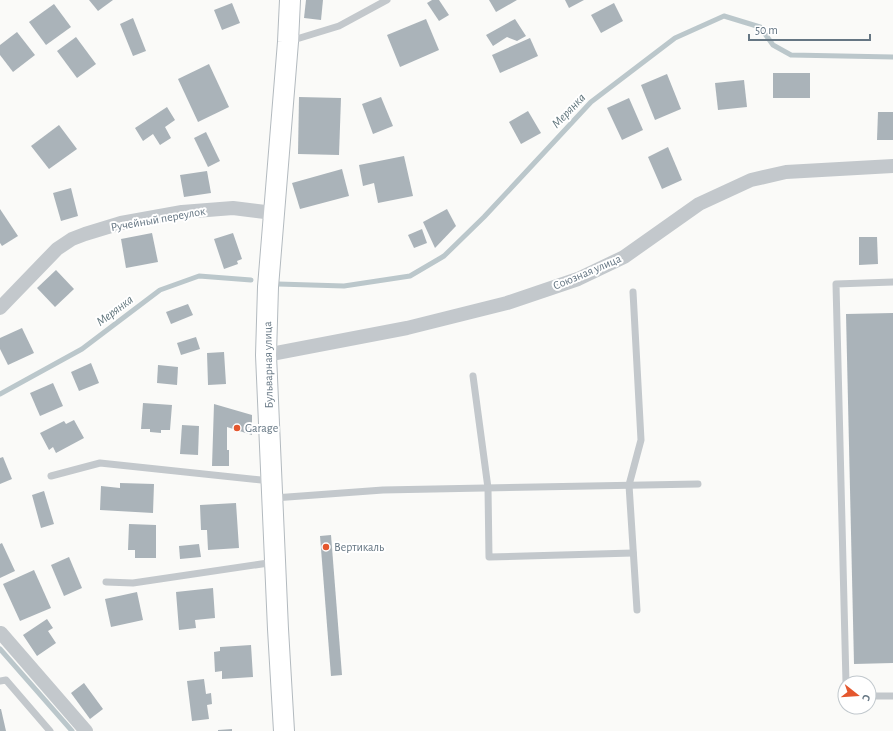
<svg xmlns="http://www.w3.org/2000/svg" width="893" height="731" font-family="'Alegreya Sans',sans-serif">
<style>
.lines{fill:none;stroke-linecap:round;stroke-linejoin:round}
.stream{stroke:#bbc7cb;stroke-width:5}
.building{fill:#aab3b9}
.secondary-casing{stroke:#b3babf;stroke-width:22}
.lane{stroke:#c3c8cc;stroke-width:7}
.street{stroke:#c3c8cc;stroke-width:14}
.secondary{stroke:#fff;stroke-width:20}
.poi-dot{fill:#e4572e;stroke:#fff;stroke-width:1.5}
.labels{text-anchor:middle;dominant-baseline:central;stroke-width:4;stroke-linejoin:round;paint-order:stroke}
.street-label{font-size:12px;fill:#657683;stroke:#fff}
.poi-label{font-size:12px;fill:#657683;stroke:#fff;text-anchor:start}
.water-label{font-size:13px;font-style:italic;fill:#60757c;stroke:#fff}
</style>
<rect width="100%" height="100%" fill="#fafaf8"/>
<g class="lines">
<g class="stream">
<polyline points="278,284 344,286 410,276 444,256 484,217 591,102 675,38 724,16 760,27 773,45 791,55 893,57"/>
<polyline points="0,394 82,349 160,290 199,276 251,280"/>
<polyline points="0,649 72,731"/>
</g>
</g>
<g class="building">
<polygon points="89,0 113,0 98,11"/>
<polygon points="306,0 323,0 321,20 304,18"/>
<polygon points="432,0 439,0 449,15 439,21 427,3"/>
<polygon points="489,0 517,0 496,12"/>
<polygon points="565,0 584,0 569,8"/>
<polygon points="232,3 240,23 222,30 214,10"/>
<polygon points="614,3 623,21 601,33 591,15"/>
<polygon points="54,4 71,27 46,45 29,22"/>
<polygon points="133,18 146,51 133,56 120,24"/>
<polygon points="426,19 439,50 400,67 387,35"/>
<polygon points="515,19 526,36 517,41 507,37 493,46 486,35"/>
<polygon points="17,32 35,55 13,72 0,55 0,45"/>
<polygon points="76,37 96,64 77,78 57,51"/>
<polygon points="530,38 538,56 500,73 492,55"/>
<polygon points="209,64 229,107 198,122 178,79"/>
<rect x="773" y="73" width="37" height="25"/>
<polygon points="667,74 681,109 655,120 641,85"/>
<polygon points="744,80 747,107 718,110 715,83"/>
<polygon points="299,97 341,98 339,155 298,154"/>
<polygon points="381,97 393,126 373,134 362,104"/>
<polygon points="629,98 643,130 622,140 607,108"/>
<polygon points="167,107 175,120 165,127 171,138 160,145 153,134 143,141 135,128"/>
<polygon points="528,111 541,133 521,144 509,122"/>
<polygon points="878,112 893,112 893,140 877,140"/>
<polygon points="59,125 77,149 49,169 31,146"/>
<polygon points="206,132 220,161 208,167 194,138"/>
<polygon points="668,147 682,180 662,189 648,157"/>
<polygon points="404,156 413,196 378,203 374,183 363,186 359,165"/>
<polygon points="342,169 349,196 300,209 292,183"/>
<polygon points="207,171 211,193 184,197 180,175"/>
<polygon points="71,188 78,216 61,221 53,193"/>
<polygon points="0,209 18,236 2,246 0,243"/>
<polygon points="447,209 456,226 435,248 423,222"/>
<polygon points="422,229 427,243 414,248 408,235"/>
<polygon points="152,233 158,262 126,268 121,239"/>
<polygon points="233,233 242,259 237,261 238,264 224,269 214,239"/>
<polygon points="859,237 877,237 878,264 859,265"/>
<polygon points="56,270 74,289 55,307 37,288"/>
<polygon points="188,304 193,315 171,324 166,312"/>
<polygon points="893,313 893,663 854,664 846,314"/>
<polygon points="22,328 34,353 8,365 0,349 0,338"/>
<polygon points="196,337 200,349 181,355 177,343"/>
<polygon points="224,352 226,384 208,385 207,353"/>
<polygon points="91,363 99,383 79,391 71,372"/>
<polygon points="158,365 178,367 177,385 157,383"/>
<polygon points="53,383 63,406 40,416 30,393"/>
<polygon points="143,403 172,405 170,430 161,430 161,433 150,432 150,429 141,429"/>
<polygon points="214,404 252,415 252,435 227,427 227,450 229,450 229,466 212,466"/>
<polygon points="74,420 84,438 56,453 53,447 49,450 40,433 64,421 66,424"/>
<polygon points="182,425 199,426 198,455 180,454"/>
<polygon points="3,457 12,479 0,484 0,458"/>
<polygon points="120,483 154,484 153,513 100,510 101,486 120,488"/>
<polygon points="44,491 54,524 41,528 32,495"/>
<polygon points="236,503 239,548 208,550 207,530 201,530 200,505"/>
<polygon points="129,524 156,525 156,558 135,558 135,550 128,550"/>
<polygon points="331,535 342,675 331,676 320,536"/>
<polygon points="2,543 15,571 0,578 0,544"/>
<polygon points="199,544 201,557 180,559 179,546"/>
<polygon points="69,557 82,588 64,596 51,565"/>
<polygon points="34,570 51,608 20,621 3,584"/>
<polygon points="213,588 215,618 195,620 196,628 179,630 176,592"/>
<polygon points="137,592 143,620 111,627 105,599"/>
<polygon points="47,619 53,628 48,631 56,643 37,656 23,635"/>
<polygon points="251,645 253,677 222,679 222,671 215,672 214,652 220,651 220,647"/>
<polygon points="204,679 206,694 211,693 212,704 207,705 209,719 192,721 187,681"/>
<polygon points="84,683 103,709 90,719 71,693"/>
<polygon points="0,709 1,709 6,731 0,731"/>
<polygon points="232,729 232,731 218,731 218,730"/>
</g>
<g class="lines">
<defs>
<polyline id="secondary" points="284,731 278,629 266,355 268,287 288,42 290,0"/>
</defs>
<use href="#secondary" class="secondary-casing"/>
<g class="lane">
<polyline points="290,41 339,26 387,0"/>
<polyline points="633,292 641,440 629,485 637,610"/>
<polyline points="473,376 488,488 489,557 633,553"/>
<polyline points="51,476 100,463 271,481"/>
<polyline points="274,498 383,490 698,484"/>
<polyline points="106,582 133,583 275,562"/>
<polyline points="0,681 6,680 50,731"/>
<polyline points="846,683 836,284 893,282"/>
<polyline points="869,696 893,696"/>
</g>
<g class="street">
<polyline points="0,308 57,249 72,239 85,234 121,223 182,212 233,208 273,213"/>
<polyline points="266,355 407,328 507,303 578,279 624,257 699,204 751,180 786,172 893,166"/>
<polyline points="1,633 86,731"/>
</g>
<use href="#secondary" class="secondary"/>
</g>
<g class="poi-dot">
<circle cx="237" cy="428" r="4"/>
<circle cx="326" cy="547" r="4"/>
</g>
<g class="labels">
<g class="street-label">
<text transform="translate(158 219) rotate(-10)">Ручейный переулок</text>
<text transform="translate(587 272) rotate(-23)">Союзная улица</text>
<text transform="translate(268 365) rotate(-91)">Бульварная улица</text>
</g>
<g class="poi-label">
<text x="245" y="428">Garage</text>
<text x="334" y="547">Вертикаль</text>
</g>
<g class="water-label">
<text transform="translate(569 111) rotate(-46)">Мерянка</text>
<text transform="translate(115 311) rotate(-37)">Мерянка</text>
</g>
</g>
<g transform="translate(857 695) rotate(107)"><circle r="19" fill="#ffffff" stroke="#c1c8cd"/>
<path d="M0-3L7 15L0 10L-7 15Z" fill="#e4572e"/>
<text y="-6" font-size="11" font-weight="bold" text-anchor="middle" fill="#657683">С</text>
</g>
<path d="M749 34v6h121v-6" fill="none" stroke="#657683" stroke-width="2"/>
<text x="755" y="34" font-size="12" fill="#657683" stroke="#ffffff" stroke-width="3" paint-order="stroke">50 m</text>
</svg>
